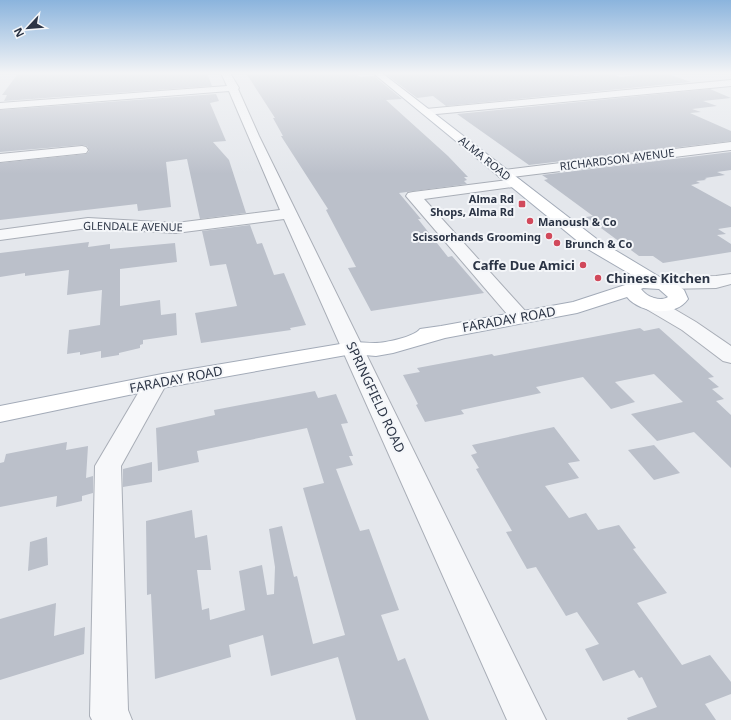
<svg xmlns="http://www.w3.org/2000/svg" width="731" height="720" font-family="'Noto Sans',sans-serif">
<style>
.building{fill:#bbc0ca}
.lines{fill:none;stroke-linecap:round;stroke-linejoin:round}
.minor-casing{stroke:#a9aeb7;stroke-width:2}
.major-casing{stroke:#a3abb8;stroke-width:2}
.minor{fill:#f7f8fa;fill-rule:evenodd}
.major{fill:#fff;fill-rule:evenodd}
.poi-dot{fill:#d1495b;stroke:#f4f6f9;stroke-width:1.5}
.labels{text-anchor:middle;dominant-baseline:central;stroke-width:4;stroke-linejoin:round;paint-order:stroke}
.far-street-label{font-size:11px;fill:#2b3445;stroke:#f4f6f9}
.far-poi-label{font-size:11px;font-weight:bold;fill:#2b3445;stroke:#f4f6f9;text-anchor:end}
.poi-label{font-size:13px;font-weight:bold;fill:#2b3445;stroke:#f4f6f9;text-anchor:end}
.street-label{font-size:13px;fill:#2b3445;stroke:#f4f6f9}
</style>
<rect width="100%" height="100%" fill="#e4e7ec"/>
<g class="building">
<polygon points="60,73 207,73 212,86 4,101 7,95 2,95 17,75"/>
<polygon points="246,73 355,73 360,77 374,76 402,99 386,100 448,156 468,177 464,177 467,180 464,181 467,184 399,193 421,219 418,219 448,257 452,256 484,293 371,311 348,268 356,267 326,210 328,209 281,136 283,136 273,118 275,118"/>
<polygon points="411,73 567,73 575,76 610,73 620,77 665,73 691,82 446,106 433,96 417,98 387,75"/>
<polygon points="710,89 731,98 703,101 717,106 692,109 701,112 690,113 731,131 731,141 529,165 457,114"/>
<polygon points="216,94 219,101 210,103 226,141 213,142 229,160 246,213 200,219 187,159 166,162 171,207 138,211 137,204 0,220 0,163 86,154 89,151 87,146 82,145 0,152 0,110"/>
<polygon points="731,152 731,170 717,172 725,175 705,178 707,179 704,179 706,180 696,181 700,183 691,185 731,207 731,227 718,229 726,234 717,235 731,244 731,252 663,263 653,256 639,256 586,217 593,216 544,180 548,179 542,175"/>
<polygon points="250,225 257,244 262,243 274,275 284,273 306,325 290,328 291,330 201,343 195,313 237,306 226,264 210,266 202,231"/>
<polygon points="89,242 88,247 110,244 110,249 175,243 177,262 120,269 120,306 160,300 161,315 176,313 177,335 143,340 143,344 140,345 140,348 119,353 119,355 101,358 101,351 80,355 80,352 67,354 69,330 100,325 102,290 67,295 69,270 25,276 25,273 0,277 0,253"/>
<polygon points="640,328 644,331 659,328 714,377 708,378 719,387 712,389 724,399 716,401 731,415 731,468 694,432 657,441 631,414 683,402 654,374 615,382 635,402 611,409 583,377 536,387 541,393 461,410 464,414 425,422 416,405 418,404 403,375 420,372 417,368 492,354 494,356"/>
<polygon points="315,391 318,398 336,394 348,423 341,424 353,456 349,456 353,465 336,469 360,531 369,529 399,610 381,615 398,661 405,658 429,720 356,720 338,657 271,676 263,635 229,645 231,657 155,679 151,594 147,595 146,521 192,510 195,538 207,535 211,570 197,570 202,610 209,608 210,620 245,610 239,571 262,565 267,595 274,594 275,567 269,529 282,526 294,577 297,576 313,644 345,635 303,488 324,483 307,428 197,451 199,462 158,471 156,428 215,415 214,410"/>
<polygon points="554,427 580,461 568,463 579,478 545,486 569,518 586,513 598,530 619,525 636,548 633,549 667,593 637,603 682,665 710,655 731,682 731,694 705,704 716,720 628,720 627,718 657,707 642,677 639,678 634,670 603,681 585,649 599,644 577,612 566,616 536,567 527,569 506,532 512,531 476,469 479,468 471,455 477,453 472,445"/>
<polygon points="67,442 66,450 88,446 86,478 93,476 93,493 82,496 82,501 56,507 57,496 0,507 0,463 4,462 6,454"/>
<polygon points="654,445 680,473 654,480 628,450"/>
<polygon points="152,462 152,482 123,487 123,469"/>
<polygon points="47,537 48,565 28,571 30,542"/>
<polygon points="56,603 54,636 85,627 84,654 0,680 0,619"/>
</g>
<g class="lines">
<defs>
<g id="minor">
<polygon points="221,73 230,73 239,88 238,89 259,136 546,720 507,720 284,219 176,233 88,228 0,240 0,230 88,218 176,223 280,210 229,91 0,109 0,103 227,86"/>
<polygon points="731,80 731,86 426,115 421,112 426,109"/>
<polygon points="731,142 731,150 504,178 499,177 497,174 499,171 504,170"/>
<polygon points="82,146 86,147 88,150 86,153 0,162 0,154"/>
<polygon points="515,179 520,180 522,183 520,186 424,199 527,313 530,317 527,321 520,323 513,321 406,196 408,193 413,192"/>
<polygon points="731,274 731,284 716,288 661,289 654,287 652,283 654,279 661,277 716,276"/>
<polygon points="650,297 657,299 696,322 731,346 731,363 723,361 682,330 643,307 640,303 643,299"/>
<polygon points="155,376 163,378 167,383 121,466 128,710 132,720 92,720 90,716 95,466 147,378"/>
</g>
<path id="major" d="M373 73H382L598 240 663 279 676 284 684 290 688 299C675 318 640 313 627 297L577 313 445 338 393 353 376 356 352 354 162 388 0 422V406L162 374 352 342C359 342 367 343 375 343 385 343 414 337 420 329L441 326 573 302 625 285 628 280 637 278 586 248ZM643 288 659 289 668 297C659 302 647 297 641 289Z"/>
</defs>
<use href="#minor" class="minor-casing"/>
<use href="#major" class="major-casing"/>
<use href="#minor" class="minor"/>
<use href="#major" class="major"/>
</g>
<linearGradient id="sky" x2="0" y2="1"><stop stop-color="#8bb4dd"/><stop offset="0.42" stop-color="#f3f4f6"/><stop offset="1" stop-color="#f3f4f6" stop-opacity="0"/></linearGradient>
<rect width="731" height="174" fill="url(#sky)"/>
<g class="poi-dot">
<rect x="518" y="200" width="8" height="8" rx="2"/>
<circle cx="530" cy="221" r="4"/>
<circle cx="549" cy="236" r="4"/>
<circle cx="557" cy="243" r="4"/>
<circle cx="583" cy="265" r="4"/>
<circle cx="598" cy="278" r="4"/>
</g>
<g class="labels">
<g class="far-street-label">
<text transform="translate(485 158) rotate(39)">ALMA ROAD</text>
<text transform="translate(617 159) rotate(-7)">RICHARDSON AVENUE</text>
<text transform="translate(133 226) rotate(1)">GLENDALE AVENUE</text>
</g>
<g class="far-poi-label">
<text x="514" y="198">Alma Rd<tspan x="514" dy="13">Shops, Alma Rd</tspan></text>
<text x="538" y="221" text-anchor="start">Manoush &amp; Co</text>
<text x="541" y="236">Scissorhands Grooming</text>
<text x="565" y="243" text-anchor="start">Brunch &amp; Co</text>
</g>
<g class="poi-label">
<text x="575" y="265">Caffe Due Amici</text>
<text x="606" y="278" text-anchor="start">Chinese Kitchen</text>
</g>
<g class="street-label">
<text transform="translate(509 319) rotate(-10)">FARADAY ROAD</text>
<text transform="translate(176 379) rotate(-11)">FARADAY ROAD</text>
<text transform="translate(376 397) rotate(65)">SPRINGFIELD ROAD</text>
</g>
</g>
<g transform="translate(28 28) rotate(244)" stroke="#f4f6f9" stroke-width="3" paint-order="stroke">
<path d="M0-3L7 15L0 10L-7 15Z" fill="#2b3445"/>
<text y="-6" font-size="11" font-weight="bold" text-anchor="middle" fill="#2b3445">N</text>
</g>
</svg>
